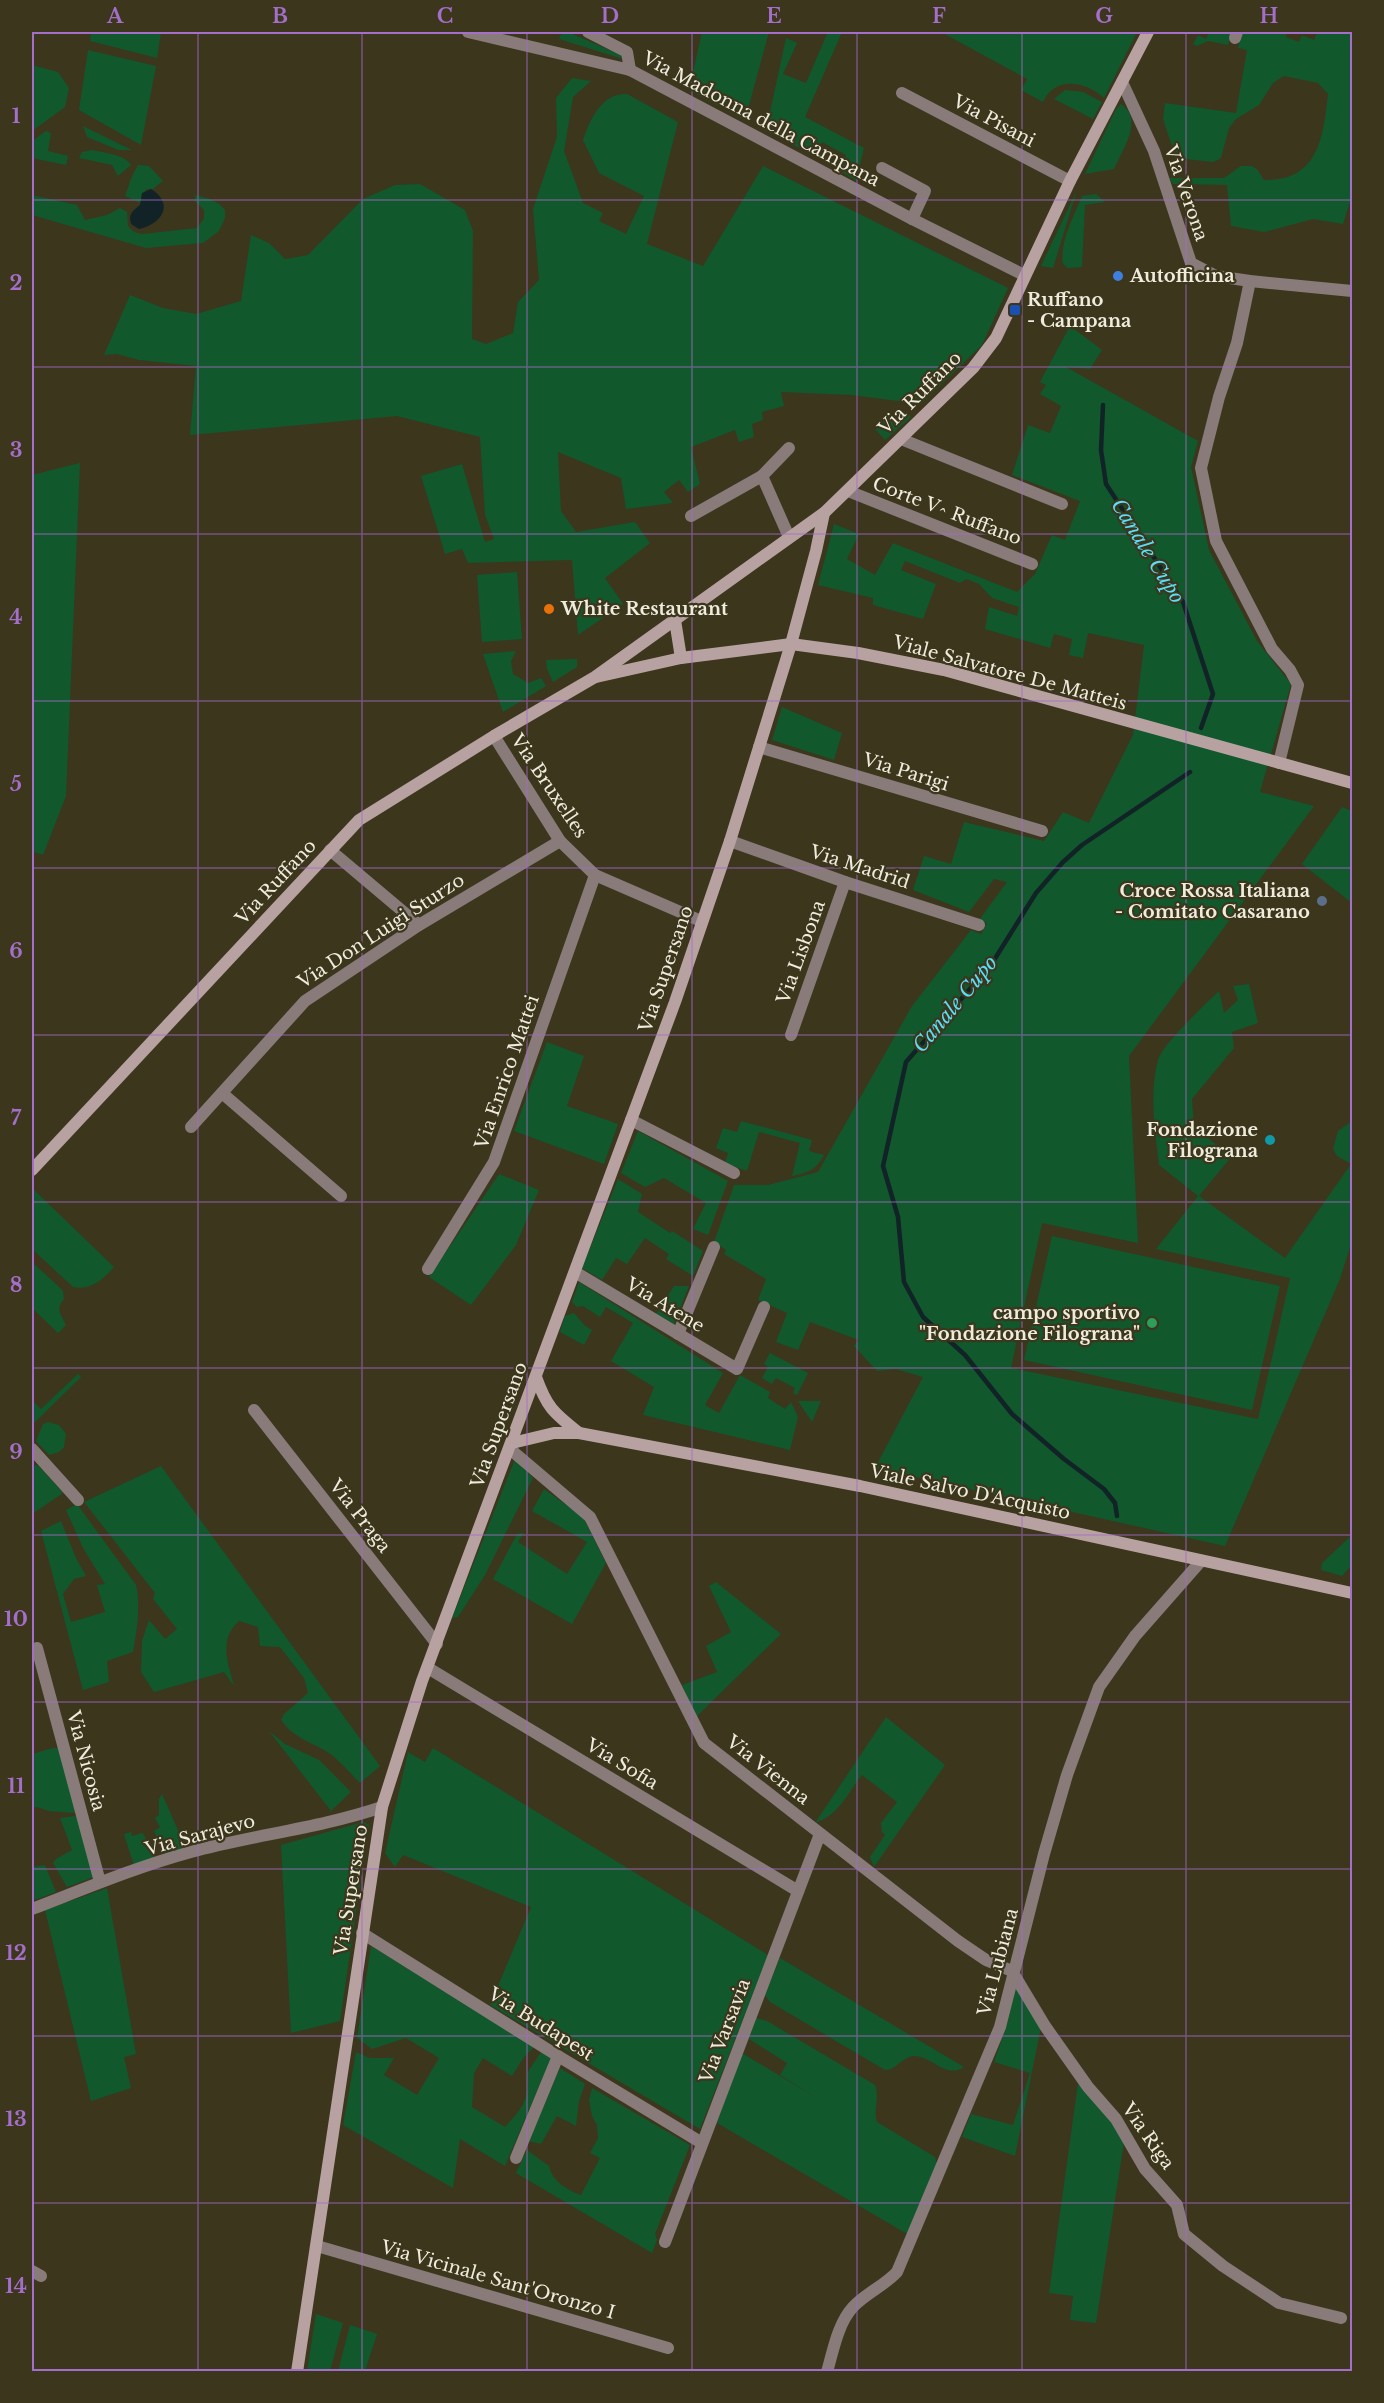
<svg xmlns="http://www.w3.org/2000/svg" width="1384" height="2403" font-family="'Libre Baskerville',serif">
<style>
.green{fill:#11582c}
.water{fill:#112326}
.lines{fill:none;stroke-linecap:round;stroke-linejoin:round}
.stream{stroke:#112326;stroke-width:4.5}
.street{stroke:#897b7a;stroke-width:12}
.secondary{stroke:#b8a1a1;stroke-width:12}
.grid{fill:none;stroke:#a46fca;stroke-width:1.5;stroke-opacity:0.55}
.shop-dot{fill:#3f7fe0;stroke:#3c361d;stroke-width:2}
.transit-dot{fill:#1a4fb4;stroke:#3c361d;stroke-width:2}
.food-dot{fill:#e8710a;stroke:#3c361d;stroke-width:2}
.service-dot{fill:#5c6f8a;stroke:#3c361d;stroke-width:2}
.culture-dot{fill:#0f9aa8;stroke:#3c361d;stroke-width:2}
.leisure-dot{fill:#2e9e5b;stroke:#3c361d;stroke-width:2}
.labels{text-anchor:middle;dominant-baseline:central;stroke-width:4.5;stroke-linejoin:round;paint-order:stroke}
.street-label{font-size:18px;fill:#efecdd;stroke:#3c361d}
.poi-label{font-size:18px;font-weight:bold;fill:#efecdd;stroke:#3c361d;text-anchor:start}
.water-label{font-size:20px;font-style:italic;fill:#58def6;stroke:#3c361d}
.neatline{fill:none;stroke:#a46fca;stroke-width:2}
.grid-label{font-size:20px;text-anchor:middle;font-weight:bold;fill:#a46fca}
</style>
<rect width="100%" height="100%" fill="#3c361d"/>
<g class="green">
<polygon points="91,32 161,32 157,58 90,41"/>
<polygon points="562,32 568,32 623,56 623,59 559,39"/>
<polygon points="702,32 769,32 745,120 689,90"/>
<polygon points="822,32 842,32 805,117 864,148 856,181 839,170 846,155 822,142 815,156 766,131 786,38 797,43 783,74 806,83 827,34"/>
<path d="M941 32H1125L1136 34 1104 98C1085 81 1055 76 1043 102L1021 90 1027 79Z"/>
<polygon points="1209,32 1232,32 1228,45 1208,41 1197,46 1193,44 1198,35 1206,39"/>
<path d="M1247 32H1287L1286 37 1299 42 1302 35 1314 40 1317 32H1352V196L1343 224 1313 219 1264 232 1231 226 1227 185 1173 184 1169 178H1224L1241 166H1251L1257 169 1264 180C1318 181 1323 139 1328 94L1318 83 1284 76 1273 83 1259 105 1236 119 1229 128 1221 158 1213 162 1176 158 1163 119 1165 103 1236 113 1247 50 1238 48 1241 34Z"/>
<polygon points="88,50 156,66 141,145 79,110"/>
<polygon points="32,65 58,72 69,88 65,107 32,131"/>
<path d="M572 78 591 81 573 97 564 151 583 203 603 213 599 221 626 234 644 196 599 173 583 140C590 120 601 93 627 94L678 122 647 244 703 266 763 166 1008 288 982 345 921 404 852 395 781 392 784 406 762 412 763 420 752 424 754 437 739 442 735 430 691 447 700 484 688 492 679 480 664 492 673 503 626 509 621 478 558 452 561 511 576 532 635 522 650 543 605 578 623 604 578 635 572 560 468 563 462 549 445 554 421 476 462 464 485 542 494 539 485 515 480 437 397 416 190 435 196 366 139 360 117 354 104 355 130 295 163 308 196 314 241 301 251 235 269 243 285 259 308 255 363 199 395 185 420 184 465 210 473 231 472 339 486 344 513 333 518 302 539 280 533 209 557 137 556 98Z"/>
<polygon points="1065,90 1083,92 1102,102 1093,119 1054,99"/>
<path d="M1121 104C1144 119 1123 149 1114 169L1085 174 1116 109Z"/>
<polygon points="83,126 132,150 118,150 87,137"/>
<polygon points="46,131 51,133 48,151 68,156 66,165 32,158 32,141"/>
<path d="M92 150C104 153 124 154 131 165L118 176 112 165 79 158 82 152Z"/>
<polygon points="138,165 149,166 163,181 153,189 146,189 140,203 125,196 132,176"/>
<polygon points="1077,190 1053,268 1041,266"/>
<path d="M1096 194 1105 202 1085 205 1082 267 1068 268 1063 264C1059 242 1074 217 1082 196Z"/>
<path d="M32 195 77 205 85 220 107 215 120 208 127 212 128 226 134 232 142 234 197 228 204 218V210L195 201V195C208 198 217 200 225 210V218L219 231 203 243 146 248 32 215Z"/>
<path d="M1070 326 1102 350 1090 369 1066 367 1198 441 1191 467 1209 550 1257 641 1291 684 1260 792 1314 806 1129 1056 1138 1243 1042 1223 1011 1368 1258 1419 1290 1278 1156 1249 1198 1196 1159 1165C1155 1131 1149 1094 1158 1060 1162 1045 1206 1003 1219 991L1224 1013 1238 1000 1233 986 1249 984 1258 1023 1232 1032 1234 1048 1192 1099 1194 1128 1232 1156 1199 1196 1285 1258 1351 1164 1337 1156 1333 1149 1338 1131 1352 1121V1241L1340 1279 1225 1546 875 1468 923 1377 896 1369 877 1371 854 1346 859 1340 810 1322 798 1350 776 1342 787 1313 758 1300 766 1279 724 1254 726 1250 714 1242 734 1185H768L818 1172 912 1006 971 930 981 934 987 923 979 920 1007 882 994 879 969 912 913 890 924 856 951 864 964 822 1044 841 1063 812 1089 823 1133 735 1144 645 1088 633 1083 658 1069 655 1072 639 1054 634 1050 648 985 629 989 607 1017 616 1019 607 992 598 979 584 966 579 960 583 905 561 901 570 936 584 923 619 873 605V598L818 585 834 524 859 534 847 559 875 575 893 543 1017 592 1035 574 1052 535 1065 540 1080 501 1012 475 1028 425 1050 433 1061 406 1040 394 1046 385 1040 382Z"/>
<polygon points="906,412 911,417 885,440 876,430 879,419"/>
<polygon points="80,463 66,796 43,855 32,851 32,475"/>
<polygon points="517,572 522,639 482,642 477,575"/>
<polygon points="516,651 511,661 513,674 528,683 541,678 546,686 503,712 483,654"/>
<polygon points="577,659 577,667 553,682 547,669 546,660"/>
<polygon points="782,707 842,733 834,760 772,740"/>
<polygon points="1342,807 1352,811 1352,903 1302,864"/>
<polygon points="547,1042 584,1056 567,1106 618,1124 604,1164 514,1131"/>
<path d="M741 1121 812 1140 809 1151 824 1155C817 1169 808 1173 792 1176L800 1143 759 1132 747 1171 725 1163 728 1153 716 1148 723 1128 737 1132Z"/>
<polygon points="638,1131 728,1181 708,1235 693,1229 706,1203 664,1178 645,1187 621,1173"/>
<polygon points="499,1174 539,1190 516,1245 471,1305 429,1277"/>
<polygon points="618,1179 642,1194 638,1212 670,1233 672,1231 703,1251 693,1276 666,1259 669,1254 645,1238 627,1264 616,1258 602,1280 582,1268"/>
<path d="M32 1188 114 1267C103 1279 91 1291 73 1287L32 1249Z"/>
<polygon points="1052,1236 1280,1286 1252,1410 1024,1360"/>
<path d="M32 1262 57 1285 63 1291 64 1299C55 1308 61 1315 66 1325L58 1333 32 1308Z"/>
<polygon points="579,1282 723,1373 705,1405 719,1413 740,1375 770,1392 768,1398 785,1409 791,1402 798,1417 790,1450 643,1415 654,1387 611,1361 633,1323 606,1307 600,1317 583,1306 577,1307 572,1302"/>
<polygon points="674,1286 689,1286 674,1324 656,1314"/>
<polygon points="574,1313 584,1325 592,1330 584,1345 560,1332 565,1316"/>
<polygon points="770,1353 808,1373 797,1395 793,1393 795,1388 776,1378 772,1384 762,1378 768,1367 764,1364"/>
<polygon points="78,1374 81,1377 32,1425 32,1400 41,1409"/>
<polygon points="798,1401 821,1401 812,1422"/>
<polygon points="48,1422 59,1425 66,1434 64,1447 59,1452 49,1455 36,1441 43,1424"/>
<polygon points="515,1459 533,1478 485,1575 458,1617 452,1618"/>
<polygon points="38,1465 63,1493 32,1514 32,1472 33,1466"/>
<path d="M161 1466 380 1766 360 1783C350 1773 340 1761 329 1753 310 1741 296 1740 281 1720L284 1714 308 1693 304 1678 280 1647 260 1646 258 1627 239 1621C218 1640 228 1663 234 1686L224 1672 154 1692 141 1672 142 1641 149 1620 165 1639 177 1629 153 1599 155 1593 84 1502Z"/>
<polygon points="544,1489 583,1517 606,1563 572,1624 493,1579 517,1534 524,1532 518,1542 567,1574 587,1542 532,1511"/>
<path d="M77 1504 136 1585C141 1607 137 1629 133 1652L107 1661 109 1682 83 1690 41 1531 61 1521 76 1558 86 1576 74 1579 63 1594 71 1622 105 1612 97 1585 105 1584 83 1548 66 1510Z"/>
<polygon points="1352,1535 1352,1565 1342,1576 1321,1570 1322,1563"/>
<polygon points="716,1582 781,1634 696,1717 682,1685 717,1672 706,1646 731,1632 709,1586"/>
<path d="M886 1717 945 1765 874 1867 870 1857 885 1835 882 1832 881 1823 897 1802 862 1775C848 1792 839 1816 815 1823Z"/>
<polygon points="269,1731 285,1744 319,1760 351,1792 331,1811"/>
<polygon points="53,1748 59,1748 76,1810 74,1813 49,1811 37,1807 32,1809 32,1754"/>
<polygon points="433,1748 768,1955 700,2129 490,2005 531,1907 403,1855 395,1867 385,1853 408,1752 425,1762"/>
<polygon points="162,1794 185,1846 184,1849 167,1856 163,1852 154,1831 160,1827 155,1818 159,1815 159,1799"/>
<polygon points="75,1816 78,1817 94,1877 67,1887 53,1863 56,1859 72,1850 60,1818"/>
<polygon points="363,1822 369,1825 340,2021 291,2033 281,1845"/>
<polygon points="131,1832 132,1836 142,1833 144,1835 154,1855 153,1859 134,1866 124,1834"/>
<polygon points="45,1865 56,1892 32,1901 32,1867"/>
<polygon points="107,1888 136,2054 124,2057 131,2088 91,2101 45,1910"/>
<path d="M371 1946 534 2047 524 2057 512 2076 483 2058 474 2073 472 2107 505 2127C523 2108 530 2099 527 2073L541 2052 551 2058 505 2166 460 2139 453 2188 343 2125 356 2052 370 2058H394L384 2075 417 2095 439 2058 406 2038 372 2049 357 2038Z"/>
<path d="M780 1958 964 2067C946 2079 933 2057 915 2056 902 2056 897 2070 885 2070L770 2002 765 1995Z"/>
<polygon points="1016,1986 1041,2027 1015,2156 962,2137 971,2114 1013,2125 1030,2073 994,2062 1008,2021"/>
<path d="M756 2018 767 2021 875 2085C880 2097 873 2110 877 2122L935 2157 937 2164 909 2235 717 2123 742 2053 820 2100 780 2075 787 2063 749 2039Z"/>
<polygon points="560,2068 585,2084 579,2101 576,2126 557,2116 541,2144 529,2141"/>
<polygon points="1078,2083 1112,2120 1124,2142 1096,2323 1070,2320 1073,2296 1049,2293"/>
<path d="M592 2088 690 2145 655 2234 657 2240 652 2253 516 2173 527 2150 549 2166C552 2181 567 2190 581 2195L600 2158 590 2153 598 2138 597 2125 592 2116 589 2100Z"/>
<polygon points="316,2314 343,2323 330,2371 307,2371"/>
<polygon points="350,2325 377,2334 365,2371 338,2371"/>
</g>
<path class="water" d="M151 189C175 204 162 224 139 229L131 224C128 213 133 211 140 205L142 193Z"/>
<g class="lines">
<g class="stream">
<polyline points="1103,405 1101,450 1106,484 1183,602 1213,694 1201,728"/>
<polyline points="1117,1516 1115,1503 1104,1489 1064,1459 1012,1414 965,1355 923,1317 904,1282 898,1217 883,1166 906,1062 991,965 1036,893 1063,862 1082,845 1190,772"/>
</g>
<g class="street">
<polyline points="468,32 630,70 912,219 1024,275"/>
<polyline points="588,32 627,52 630,70"/>
<polyline points="1235,38 1237,32"/>
<polyline points="1122,82 1154,151 1191,263 1216,276 1250,281 1352,291"/>
<polyline points="902,93 1070,181"/>
<polyline points="882,168 925,191 912,219"/>
<polyline points="1250,281 1237,343 1219,397 1201,468 1216,541 1272,649 1290,670 1298,685 1279,763"/>
<polyline points="901,439 1062,504"/>
<polyline points="762,476 789,448"/>
<polyline points="848,491 1032,564"/>
<polyline points="691,516 762,476 789,537"/>
<polyline points="494,736 560,841 595,875 701,921"/>
<polyline points="759,747 1042,831"/>
<polyline points="730,841 845,882 979,925"/>
<polyline points="330,850 419,925"/>
<polyline points="791,1035 845,882"/>
<polyline points="222,1093 341,1196"/>
<polyline points="631,1120 734,1173"/>
<polyline points="191,1127 305,1001 419,925 560,841"/>
<polyline points="428,1269 494,1162 595,875"/>
<polyline points="575,1272 737,1369 764,1307"/>
<polyline points="678,1334 714,1247"/>
<polyline points="254,1410 437,1644"/>
<polyline points="32,1449 78,1500"/>
<polyline points="510,1449 590,1517 704,1743 958,1941 986,1960 1012,1971 1045,2026 1088,2087 1116,2119 1145,2169 1177,2205 1184,2234 1223,2266 1279,2303 1341,2318"/>
<polyline points="37,1648 100,1882"/>
<polyline points="428,1668 798,1891"/>
<path d="M32 1909C84 1889 136 1867 191 1852 254 1835 320 1828 382 1807"/>
<polyline points="362,1933 558,2056 702,2143"/>
<polyline points="516,2158 558,2056"/>
<polyline points="665,2242 820,1834"/>
<polyline points="317,2246 668,2348"/>
<polyline points="32,2271 41,2276"/>
<path d="M827 2372C833 2351 838 2323 853 2307 866 2293 884 2286 897 2272L1000 2027 1044 1854 1067 1775 1099 1687 1135 1636 1201 1561"/>
</g>
<g class="secondary">
<polyline points="675,620 681,658"/>
<polyline points="596,677 681,658 791,644 858,653 944,670 1352,783"/>
<polyline points="32,1170 359,820 494,736 595,677 824,513 973,368 996,338 1070,181 1148,32"/>
<path d="M536 1377C547 1408 554 1413 579 1433"/>
<polyline points="512,1443 554,1433 579,1433 860,1486 1352,1593"/>
<polyline points="297,2372 382,1807 422,1681 675,1002 730,841 791,644 816,551 824,513"/>
</g>
</g>
<path class="grid" d="M198 32V2372M362 32V2372M527 32V2372M692 32V2372M857 32V2372M1022 32V2372M1186 32V2372M32 200H1352M32 367H1352M32 534H1352M32 701H1352M32 868H1352M32 1035H1352M32 1202H1352M32 1368H1352M32 1535H1352M32 1702H1352M32 1869H1352M32 2036H1352M32 2203H1352"/>
<circle class="shop-dot" cx="1118" cy="276" r="6"/>
<rect class="transit-dot" x="1009" y="304" width="12" height="12" rx="3"/>
<circle class="food-dot" cx="549" cy="609" r="6"/>
<circle class="service-dot" cx="1322" cy="901" r="6"/>
<circle class="culture-dot" cx="1270" cy="1140" r="6"/>
<circle class="leisure-dot" cx="1152" cy="1323" r="6"/>
<g class="labels">
<g class="street-label">
<text transform="translate(761 119) rotate(28)">Via Madonna della Campana</text>
<text transform="translate(994 121) rotate(28)">Via Pisani</text>
<text transform="translate(1186 193) rotate(71)">Via Verona</text>
<text transform="translate(920 393) rotate(-45)">Via Ruffano</text>
<text transform="translate(947 511) rotate(21)">Corte V^ Ruffano</text>
<text transform="translate(1010 673) rotate(15)">Viale Salvatore De Matteis</text>
<text transform="translate(906 772) rotate(17)">Via Parigi</text>
<text transform="translate(549 786) rotate(56)">Via Bruxelles</text>
<text transform="translate(860 867) rotate(18)">Via Madrid</text>
<text transform="translate(276 882) rotate(-47)">Via Ruffano</text>
<text transform="translate(381 931) rotate(-33)">Via Don Luigi Sturzo</text>
<text transform="translate(801 952) rotate(-70)">Via Lisbona</text>
<text transform="translate(666 969) rotate(-71)">Via Supersano</text>
<text transform="translate(507 1072) rotate(-71)">Via Enrico Mattei</text>
<text transform="translate(665 1305) rotate(31)">Via Atene</text>
<text transform="translate(499 1425) rotate(-70)">Via Supersano</text>
<text transform="translate(970 1492) rotate(12)">Viale Salvo D'Acquisto</text>
<text transform="translate(360 1516) rotate(52)">Via Praga</text>
<text transform="translate(86 1761) rotate(75)">Via Nicosia</text>
<text transform="translate(622 1764) rotate(31)">Via Sofia</text>
<text transform="translate(768 1770) rotate(38)">Via Vienna</text>
<text transform="translate(200 1835) rotate(-15)">Via Sarajevo</text>
<text transform="translate(351 1890) rotate(-81)">Via Supersano</text>
<text transform="translate(998 1962) rotate(-75)">Via Lubiana</text>
<text transform="translate(541 2024) rotate(32)">Via Budapest</text>
<text transform="translate(725 2031) rotate(-69)">Via Varsavia</text>
<text transform="translate(1148 2136) rotate(55)">Via Riga</text>
<text transform="translate(498 2280) rotate(16)">Via Vicinale Sant'Oronzo I</text>
</g>
<g class="poi-label">
<text x="1130" y="276">Autofficina</text>
<text x="1027" y="300">Ruffano<tspan x="1027" dy="21">- Campana</tspan></text>
<text x="561" y="609">White Restaurant</text>
<text x="1310" y="891" text-anchor="end">Croce Rossa Italiana<tspan x="1310" dy="21">- Comitato Casarano</tspan></text>
<text x="1258" y="1130" text-anchor="end">Fondazione<tspan x="1258" dy="21">Filograna</tspan></text>
<text x="1140" y="1313" text-anchor="end">campo sportivo<tspan x="1140" dy="21">"Fondazione Filograna"</tspan></text>
</g>
<g class="water-label">
<text transform="translate(1148 551) rotate(58)">Canale Cupo</text>
<text transform="translate(955 1004) rotate(-50)">Canale Cupo</text>
</g>
</g>
<rect width="1384" height="2403" fill="none" stroke="#3c361d" stroke-width="66"/>
<rect x="33" y="33" width="1318" height="2337" class="neatline"/>
<g class="grid-label">
<text x="115" y="23">A</text>
<text x="280" y="23">B</text>
<text x="445" y="23">C</text>
<text x="610" y="23">D</text>
<text x="774" y="23">E</text>
<text x="939" y="23">F</text>
<text x="1104" y="23">G</text>
<text x="1269" y="23">H</text>
<text x="16" y="123">1</text>
<text x="16" y="290">2</text>
<text x="16" y="457">3</text>
<text x="16" y="624">4</text>
<text x="16" y="791">5</text>
<text x="16" y="958">6</text>
<text x="16" y="1125">7</text>
<text x="16" y="1292">8</text>
<text x="16" y="1459">9</text>
<text x="16" y="1626">10</text>
<text x="16" y="1793">11</text>
<text x="16" y="1960">12</text>
<text x="16" y="2126">13</text>
<text x="16" y="2293">14</text>
</g>
</svg>
